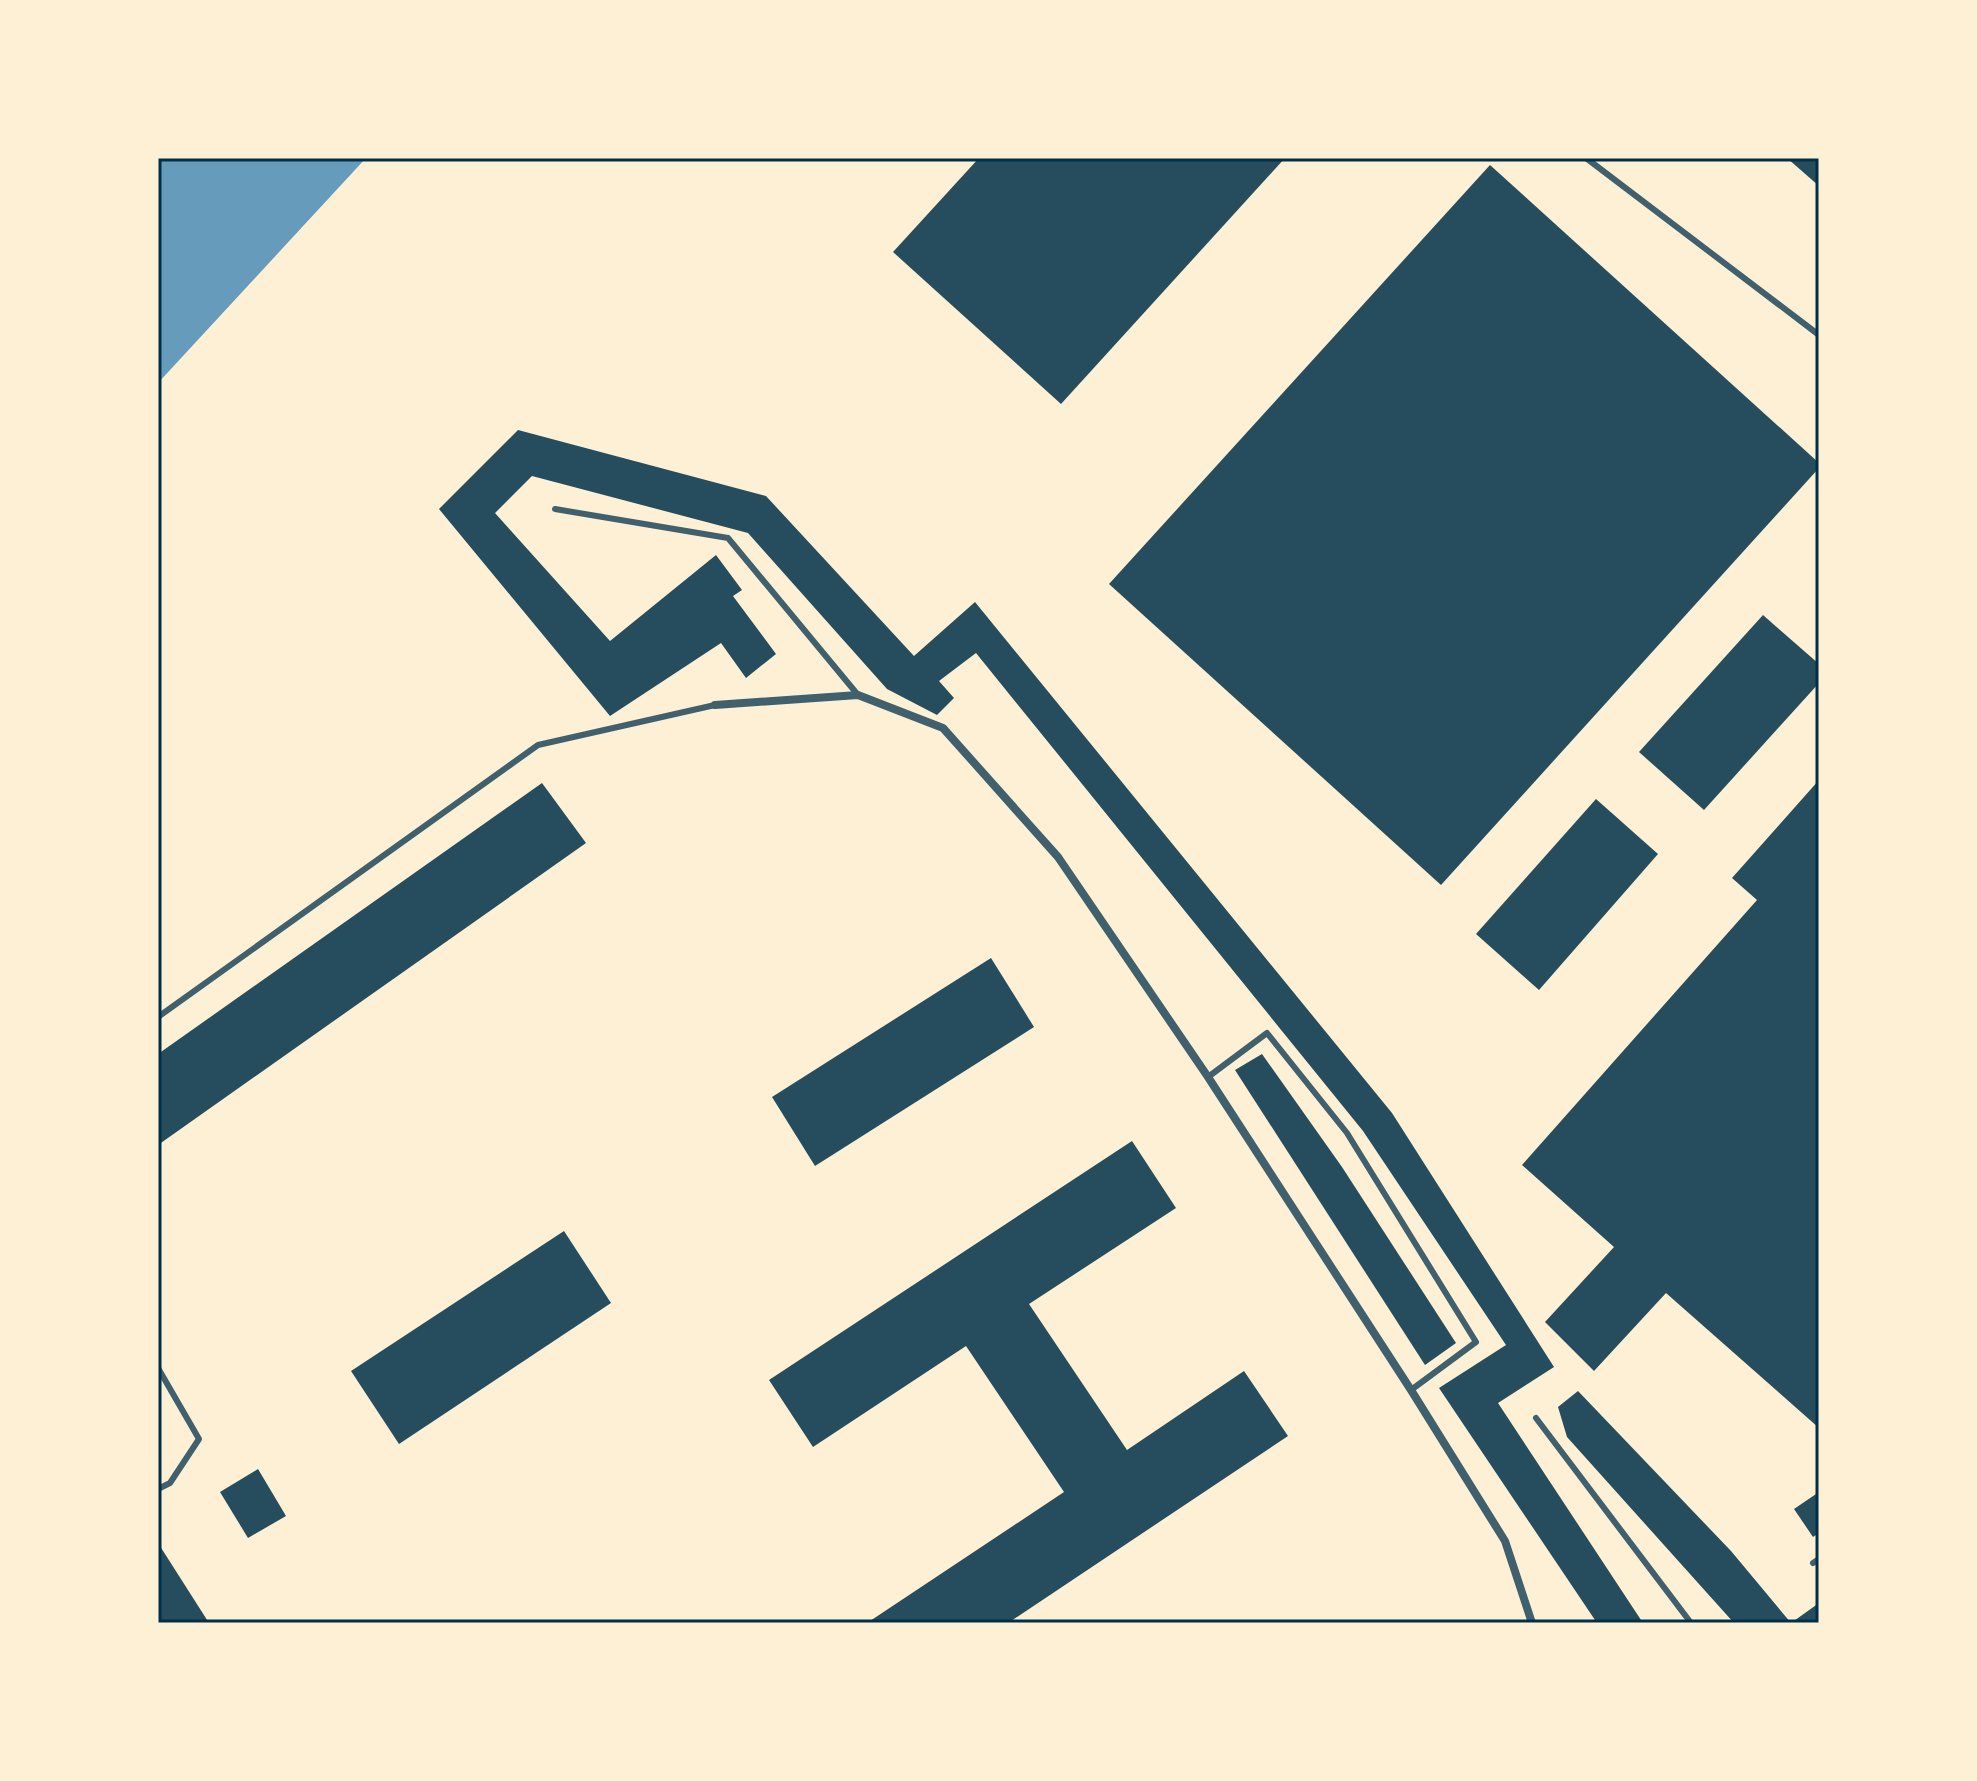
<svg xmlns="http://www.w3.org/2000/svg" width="1977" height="1781" font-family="'Exo 2',sans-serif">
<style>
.water{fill:#669bbc}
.building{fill:#264d5e}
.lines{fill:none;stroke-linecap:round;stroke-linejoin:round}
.service{stroke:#3f606c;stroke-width:6}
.minor{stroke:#3f606c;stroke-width:8}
.neatline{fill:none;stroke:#003049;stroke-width:3}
</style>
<rect width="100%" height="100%" fill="#fdf0d5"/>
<polygon class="water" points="158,158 366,158 158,383"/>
<g class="building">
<polygon points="979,158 1285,158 1061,404 893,252"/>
<polygon points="1787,158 1819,158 1819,186"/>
<polygon points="1490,165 1819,463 1819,468 1441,885 1109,584"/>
<polygon points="518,430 766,496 914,656 975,602 1392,1113 1554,1367 1498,1403 1643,1623 1597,1623 1439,1388 1506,1345 1363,1131 976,653 939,681 954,698 937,715 887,689 748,533 532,476 495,513 610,641 716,555 742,590 733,596 776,654 746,678 721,643 610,716 439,509"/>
<polygon points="1763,615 1819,664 1819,683 1704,810 1639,752"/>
<polygon points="1819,780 1819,1428 1666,1293 1594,1371 1545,1322 1614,1247 1522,1165 1757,900 1732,878"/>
<polygon points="542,783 586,843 158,1145 158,1054"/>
<polygon points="1596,799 1658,854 1539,990 1476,934"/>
<polygon points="991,958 1034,1027 815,1166 772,1097"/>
<polygon points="1262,1054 1342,1167 1456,1343 1425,1365 1235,1070"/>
<polygon points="1132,1141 1176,1208 1029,1304 1127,1450 1244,1371 1288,1436 1008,1623 867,1623 1064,1492 966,1346 813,1447 769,1380"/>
<polygon points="564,1231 611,1303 399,1444 351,1371"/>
<polygon points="1578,1391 1731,1551 1791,1623 1819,1603 1819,1623 1734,1623 1567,1437 1558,1407"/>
<polygon points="258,1469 286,1516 248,1538 220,1492"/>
<polygon points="1819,1492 1819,1533 1813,1537 1794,1509"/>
<polygon points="158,1543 209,1623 158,1623"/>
</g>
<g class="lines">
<g class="service">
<polyline points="1586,158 1819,335"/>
<polyline points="555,509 728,538 858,695"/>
<polyline points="158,1017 538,745 715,705"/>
<polyline points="1208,1077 1267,1033 1347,1133 1476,1342 1411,1390"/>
<polyline points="158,1368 199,1439 170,1483 158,1489"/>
<polyline points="1536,1418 1691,1623"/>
<polyline points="1813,1563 1819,1559"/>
</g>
<polyline class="minor" points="715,705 858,695 943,728 1058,857 1208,1077 1411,1390 1505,1541 1532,1623"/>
</g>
<rect width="1977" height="1781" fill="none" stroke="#fdf0d5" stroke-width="320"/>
<rect x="160" y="160" width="1657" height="1461" class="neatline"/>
</svg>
